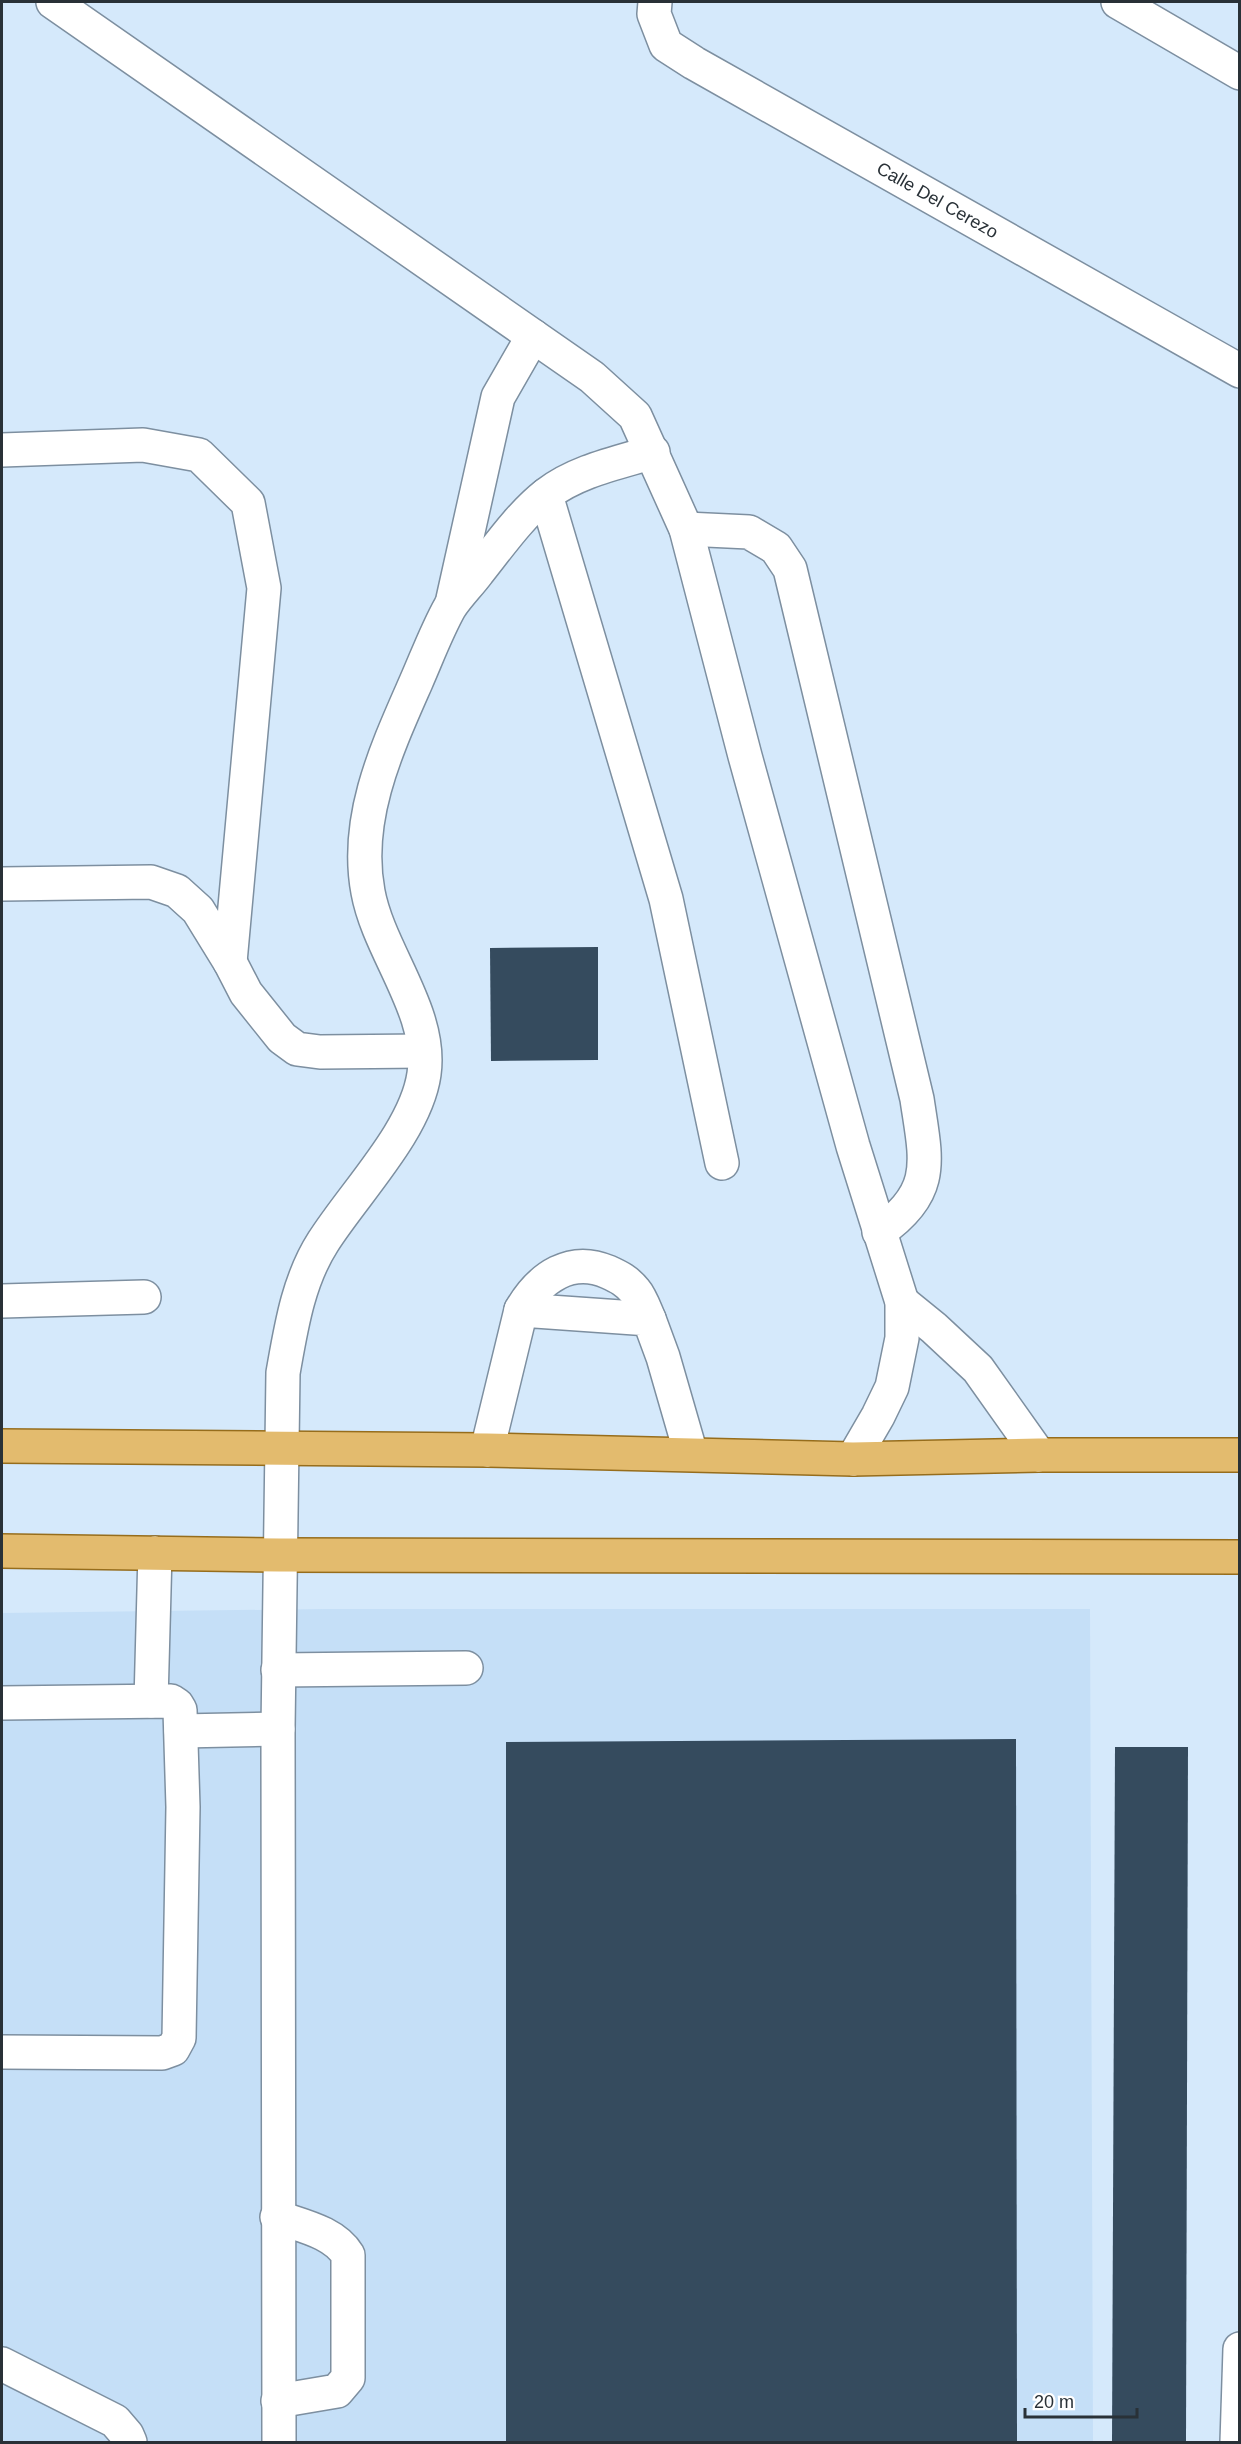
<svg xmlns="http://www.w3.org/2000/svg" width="1241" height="2444" font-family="Arial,sans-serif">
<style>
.built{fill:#c5dff7}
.building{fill:#354b5e}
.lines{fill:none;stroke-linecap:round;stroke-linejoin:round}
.minor-casing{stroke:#7d8fa0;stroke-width:36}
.major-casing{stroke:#966d1c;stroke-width:36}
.minor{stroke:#fff;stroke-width:33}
.major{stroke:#e3bb6e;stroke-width:33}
.labels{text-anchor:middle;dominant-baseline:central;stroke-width:6;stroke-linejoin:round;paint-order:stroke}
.street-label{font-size:18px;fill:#293137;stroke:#fff}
</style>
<rect width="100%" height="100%" fill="#d5e9fb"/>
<polygon class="built" points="325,1609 1090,1609 1093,2442 2,2442 2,1613"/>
<g class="building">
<polygon points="598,947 598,1060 491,1061 490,948"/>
<polygon points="1016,1739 1017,2442 506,2442 506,1742"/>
<polygon points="1115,1747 1188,1747 1186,2442 1112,2442"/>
</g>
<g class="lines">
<defs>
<g id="minor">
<polyline points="53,2 592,377 635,416 686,529 745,756 853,1146 902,1302 902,1338 892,1387 878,1416 853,1459"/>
<path id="s1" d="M655 2 654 14 666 45 694 63 1240 371"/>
<polyline points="1118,2 1240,73"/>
<polyline points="2,450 143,445 199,455 248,503 264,588 230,962"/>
<polyline points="546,495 666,899 722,1163"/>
<path d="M686 529 749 532 776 548 790 569 917 1099C926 1160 937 1192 879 1232"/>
<polyline points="453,599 498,397 533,336"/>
<polyline points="2,884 151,882 177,891 198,910 230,962 246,993 282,1038 297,1049 320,1052 424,1051"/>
<polyline points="2,1301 144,1297"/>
<polyline points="902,1302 934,1328 978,1369 1039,1455"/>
<path d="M521 1310C540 1277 571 1256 608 1272 619 1277 627 1281 635 1291 641 1298 645 1310 649 1319"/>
<polyline points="487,1450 521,1310 649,1319 663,1357 691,1454"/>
<polyline points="278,1670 466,1668"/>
<polyline points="151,1701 155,1553"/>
<polyline points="2,1703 171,1701 177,1705 180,1710 183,1807 179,2038 173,2049 162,2053 2,2052"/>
<polyline points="181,1731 278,1729"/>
<path d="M277 2217C302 2226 334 2232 348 2255V2378L337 2391 278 2401"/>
<polyline points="2,2364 115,2421 127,2435 130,2442"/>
<path d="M279 2442 278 1729 283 1373C291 1328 298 1281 323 1242 354 1193 416 1131 424 1074 433 1012 379 952 368 892 354 818 387 748 416 682 427 657 437 630 450 607 458 595 469 584 478 572 498 547 521 514 547 494 577 471 617 463 653 452"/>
<polyline points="1237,2442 1240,2349"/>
</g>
<g id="major">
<polyline points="2,1446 487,1450 853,1459 1039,1455 1240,1455"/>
<polyline points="2,1551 279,1555 1240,1557"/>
</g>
</defs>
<use href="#minor" class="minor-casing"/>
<use href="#major" class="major-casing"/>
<use href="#minor" class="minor"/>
<use href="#major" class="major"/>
</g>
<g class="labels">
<g class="street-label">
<text stroke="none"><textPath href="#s1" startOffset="358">Calle Del Cerezo</textPath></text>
</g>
</g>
<rect width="1241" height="2444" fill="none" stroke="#293137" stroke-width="6"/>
<path d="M1025 2408v9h112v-9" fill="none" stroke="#293137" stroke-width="3"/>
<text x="1034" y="2408" font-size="18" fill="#293137" stroke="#ffffff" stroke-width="4.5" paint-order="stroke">20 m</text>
</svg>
